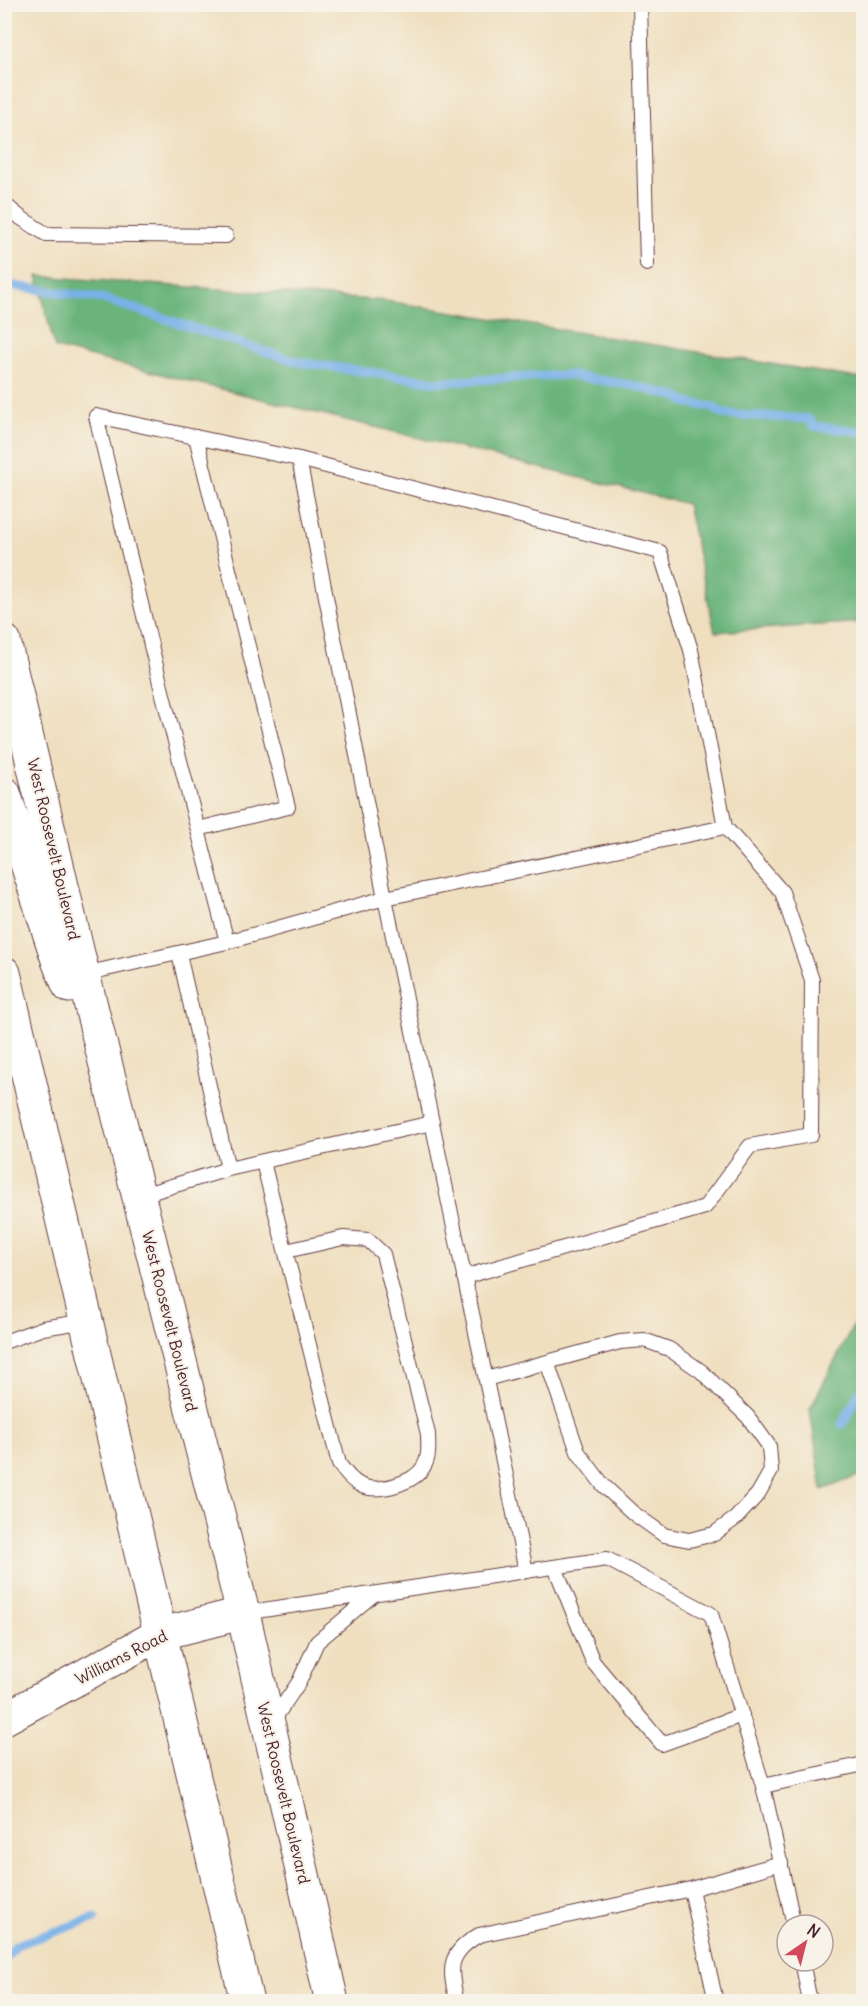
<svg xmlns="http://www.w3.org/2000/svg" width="868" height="2006" font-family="Delius,sans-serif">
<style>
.forest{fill:#6ab47c;stroke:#5a6a54;stroke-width:1.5}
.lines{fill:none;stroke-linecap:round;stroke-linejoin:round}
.stream{stroke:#79b1e9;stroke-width:9}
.service-casing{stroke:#633c41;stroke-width:16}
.tertiary-casing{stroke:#633c41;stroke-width:34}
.trunk-casing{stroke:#633c41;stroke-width:35}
.service{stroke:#fff;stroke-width:14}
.tertiary{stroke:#fff;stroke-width:32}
.trunk{stroke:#fff;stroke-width:33}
.labels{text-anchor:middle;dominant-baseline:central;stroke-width:4.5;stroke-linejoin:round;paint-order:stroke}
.street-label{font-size:16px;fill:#4a1f2b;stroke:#f7f3e8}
</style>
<rect width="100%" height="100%" fill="#f7f3e8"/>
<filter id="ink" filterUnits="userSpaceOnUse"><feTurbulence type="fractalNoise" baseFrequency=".0167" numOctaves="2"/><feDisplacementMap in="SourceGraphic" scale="12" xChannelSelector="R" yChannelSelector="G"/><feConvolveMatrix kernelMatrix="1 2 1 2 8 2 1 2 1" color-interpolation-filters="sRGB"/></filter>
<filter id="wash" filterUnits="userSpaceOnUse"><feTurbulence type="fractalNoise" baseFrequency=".008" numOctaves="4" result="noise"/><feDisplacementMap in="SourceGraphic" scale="24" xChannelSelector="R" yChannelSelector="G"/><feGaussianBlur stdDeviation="1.35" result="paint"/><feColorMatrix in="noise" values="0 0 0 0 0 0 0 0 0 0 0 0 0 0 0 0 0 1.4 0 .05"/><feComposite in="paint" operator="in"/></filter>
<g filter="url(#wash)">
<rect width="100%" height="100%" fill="#efdfbf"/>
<g class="forest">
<polygon points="37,276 386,301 863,379 863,622 715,632 687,504 55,348"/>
<polygon points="863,1307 863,1474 822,1490 810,1409"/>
</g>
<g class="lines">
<g class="stream">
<polyline points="15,286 104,299 298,362 437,382 567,375 631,385 678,397 687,403 713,407 722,414 809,419 814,426 864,432"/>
<polyline points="842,1424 864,1385"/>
<polyline points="4,1961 16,1945 95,1918"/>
</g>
</g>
</g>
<g filter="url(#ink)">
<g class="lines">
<defs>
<g id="service">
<polyline points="640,4 647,264"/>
<polyline points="4,204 21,218 46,234 226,236"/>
<polyline points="196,437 288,807 198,829"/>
<polyline points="299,459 660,552 691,650 725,827 782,892 812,980 811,1135 750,1146 705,1207 464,1277"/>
<polyline points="227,942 385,898 725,827"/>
<polyline points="179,954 228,1169"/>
<polyline points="84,974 227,942 162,691 96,416 299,459 385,898 526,1571"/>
<path d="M263 1162 339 1464C346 1473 351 1481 362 1486 379 1493 415 1483 424 1466 430 1456 428 1445 428 1434L383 1254 368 1240 343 1238 286 1251"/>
<polyline points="139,1196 228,1169 432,1123"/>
<polyline points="4,1342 43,1328 86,1321"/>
<polyline points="486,1379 620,1342 644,1340 669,1349 701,1371 748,1417 769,1446 771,1471 758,1494 736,1518 714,1534 689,1540 664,1535 633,1513 603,1485 578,1452 547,1362"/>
<polyline points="555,1567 593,1662 662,1744 742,1715"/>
<polyline points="243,1613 607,1559 711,1614 763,1786 864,1764"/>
<polyline points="272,1722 299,1682 317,1642 374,1594"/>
<polyline points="763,1786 794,1925"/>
<polyline points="802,1961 810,2002"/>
<path d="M457 2002C449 1969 447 1953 479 1935L691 1889"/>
<polyline points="716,2002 691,1889 781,1863"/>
</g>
<polyline id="tertiary" points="4,1719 160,1634 243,1613"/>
<g id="trunk">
<polyline points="4,641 79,958 243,1613 332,2002"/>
<polyline points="4,793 59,963 69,986"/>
<polyline points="4,973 247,2002"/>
</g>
</defs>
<use href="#service" class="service-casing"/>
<use href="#tertiary" class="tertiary-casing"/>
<use href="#trunk" class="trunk-casing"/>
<use href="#service" class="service"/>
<use href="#tertiary" class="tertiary"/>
<use href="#trunk" class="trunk"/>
</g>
</g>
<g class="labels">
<g class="street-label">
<text transform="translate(54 849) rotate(77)">West Roosevelt Boulevard</text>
<text transform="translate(170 1321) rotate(76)">West Roosevelt Boulevard</text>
<text transform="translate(121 1657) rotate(-27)">Williams Road</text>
<text transform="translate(284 1793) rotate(77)">West Roosevelt Boulevard</text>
</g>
</g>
<rect width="868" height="2006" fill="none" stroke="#f7f3e8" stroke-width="24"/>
<g transform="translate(805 1943) rotate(35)"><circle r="28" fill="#f7f3e8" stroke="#b29e9c" stroke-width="1.5"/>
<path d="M0-4.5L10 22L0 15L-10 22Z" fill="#d1495b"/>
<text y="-9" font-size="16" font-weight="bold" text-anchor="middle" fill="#4a1f2b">N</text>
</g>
</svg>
